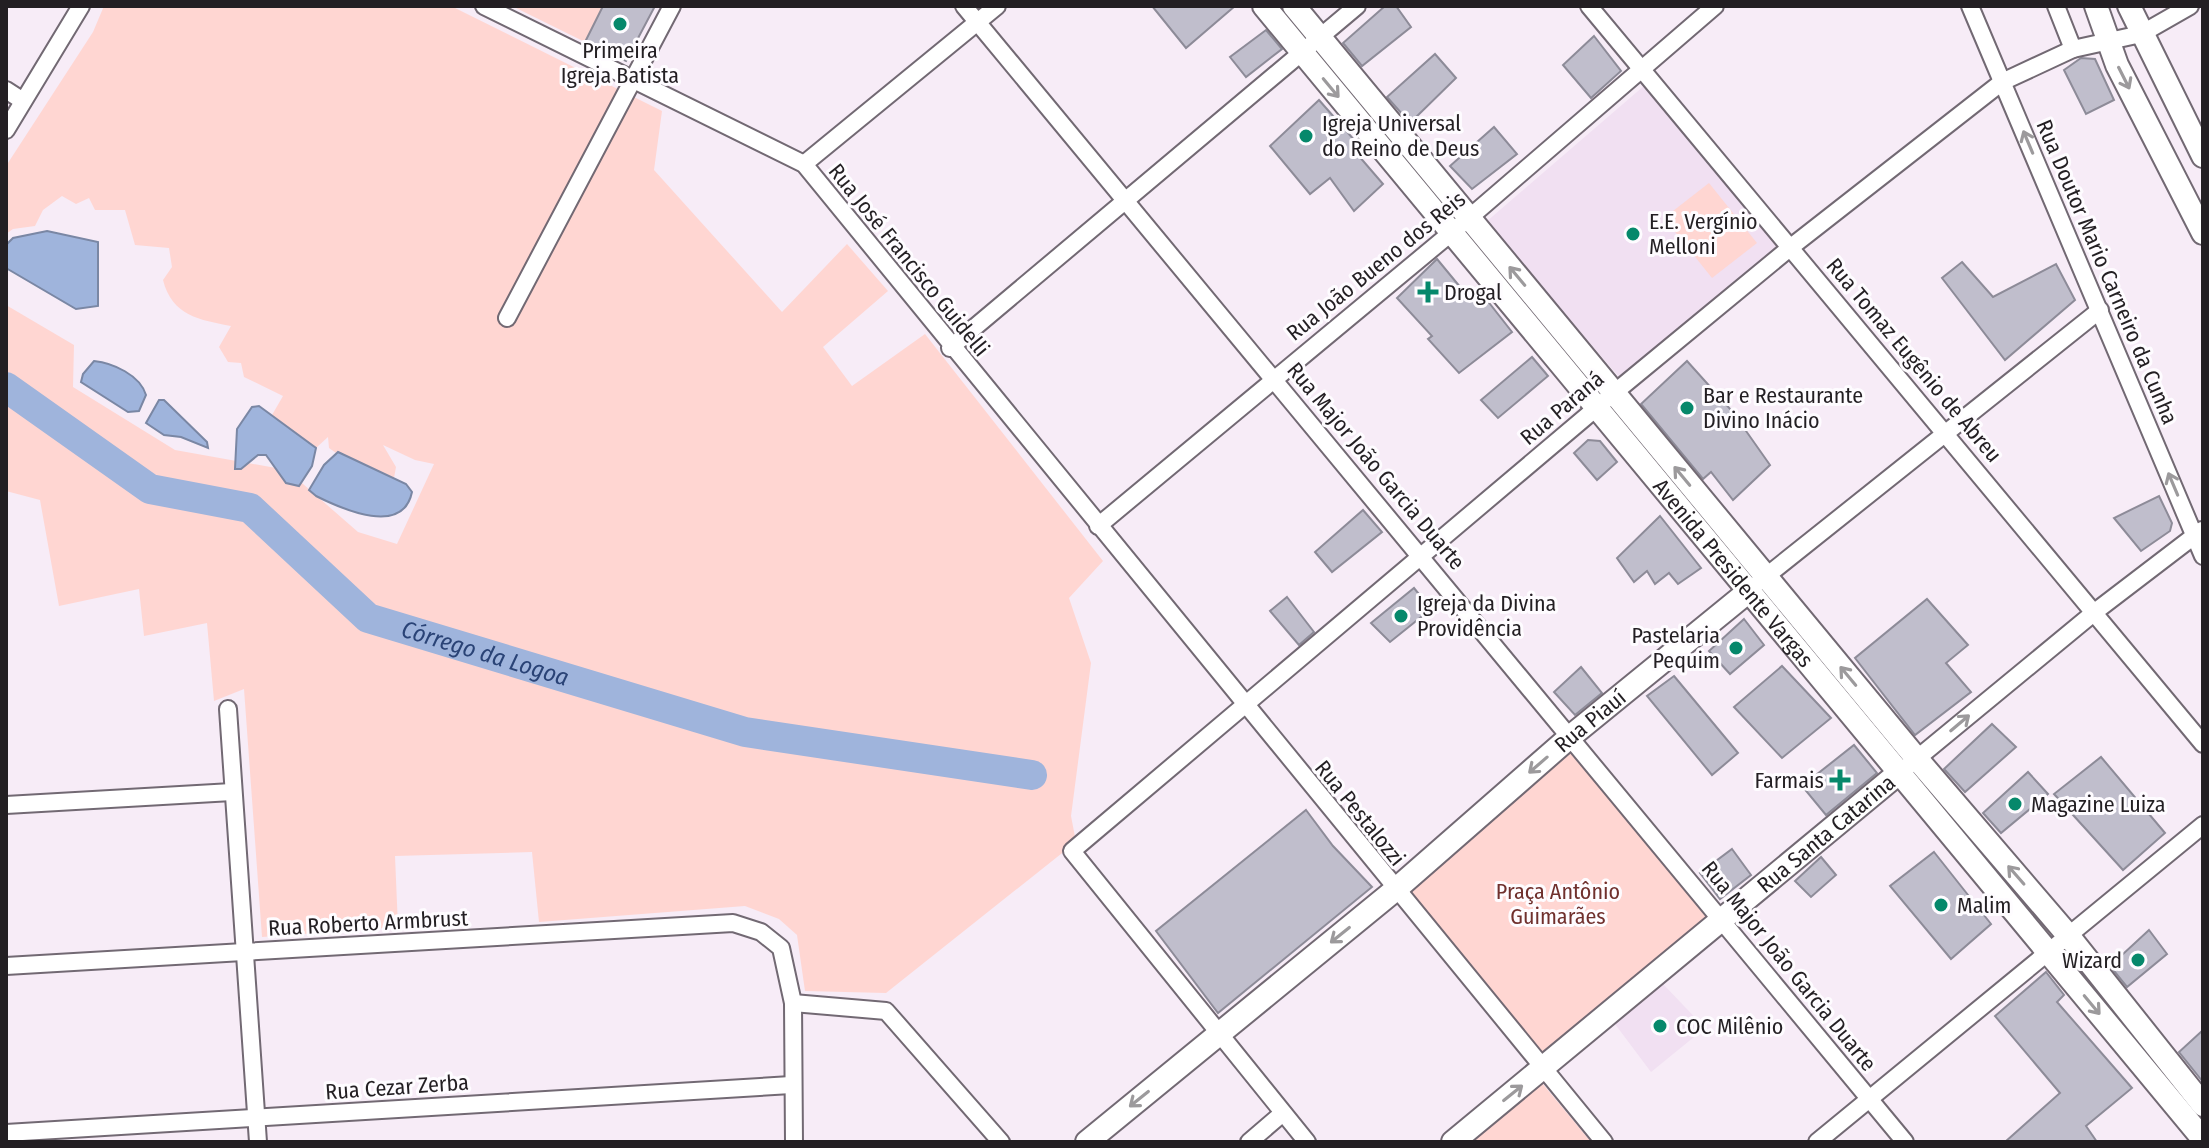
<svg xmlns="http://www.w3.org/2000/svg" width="2209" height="1148" font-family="'Fira Sans Condensed',sans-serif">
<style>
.built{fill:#f1e0f2}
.green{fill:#ffd6d2}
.water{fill:#9fb4dc;stroke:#7a87a4;stroke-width:2}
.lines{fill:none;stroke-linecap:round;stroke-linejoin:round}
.river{stroke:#9fb4dc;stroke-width:30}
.building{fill:#c0becc;stroke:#8d8b98;stroke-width:2}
.minor-casing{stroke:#726973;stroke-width:20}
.secondary-casing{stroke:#726973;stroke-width:26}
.minor{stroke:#fff;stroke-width:16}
.secondary{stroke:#fff;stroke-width:22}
.oneway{stroke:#9c9a9c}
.poi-dot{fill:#06886b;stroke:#fefcff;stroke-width:3}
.labels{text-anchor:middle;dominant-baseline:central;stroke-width:6;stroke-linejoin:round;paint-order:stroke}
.poi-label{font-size:22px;fill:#231f23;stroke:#fefcff;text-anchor:start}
.street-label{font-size:22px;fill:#231f23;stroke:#fefcff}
.park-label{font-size:22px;fill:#70302d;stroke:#fefcff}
.water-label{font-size:24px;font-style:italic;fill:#2a4376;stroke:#fefcff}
</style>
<rect width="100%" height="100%" fill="#f7ecf7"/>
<g class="built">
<polygon points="1645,85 1780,247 1619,377 1486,222"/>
<polygon points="1662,983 1705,1028 1651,1072 1615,1024"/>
</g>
<g class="green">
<path d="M104 6H451L662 111 654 170 782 312 847 244 888 291 823 347 852 386 925 334 1103 561 1069 598 1091 663 1071 816 1076 842 886 993 805 991 797 935 779 919 745 906 539 922 532 852 395 856 398 927 262 937 244 689 214 701 207 623 144 636 139 589 59 606 40 500 6 491V305L74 345 73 387 175 450 287 470 358 532 397 544 434 464 415 460 383 445 396 467 394 478 363 472 329 448 328 437 316 448 272 415 283 396 244 377 241 363 228 362 219 347 231 326C200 320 172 316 163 280L172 267 169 248 135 245 125 210H95L89 198 76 204 62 196 43 210 35 226 13 229 6 234V166L93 32Z"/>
<polygon points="512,6 603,6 585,42"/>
<polygon points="1709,183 1757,243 1712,278 1664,218"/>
<polygon points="1571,736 1721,918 1544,1069 1395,890"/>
<polygon points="1542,1083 1591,1142 1467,1142"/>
</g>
<g class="water">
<polygon points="47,231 98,242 98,306 76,309 6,268 6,245 13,238"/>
<path d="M94 361C113 363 140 375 146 395L139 411 128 412 81 382 83 374Z"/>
<polygon points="159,400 164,400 207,442 208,448 181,437 164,435 146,423"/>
<polygon points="259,406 316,448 312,466 299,486 286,483 266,455 258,455 241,469 235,469 237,429 252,407"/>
<path d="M338 452 406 484 412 492C403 536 344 510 316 496L309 490 324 465Z"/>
</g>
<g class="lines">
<path class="river" id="s1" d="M6 387 150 489 250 508 368 618 745 732 1032 775"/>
</g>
<g class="building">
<polygon points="603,6 655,6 626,61 585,42"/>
<polygon points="1152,6 1235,6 1186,48"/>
<polygon points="1385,6 1396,6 1411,27 1362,66 1343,43"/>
<polygon points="1266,30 1282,49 1246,77 1230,57"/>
<polygon points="1594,36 1621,71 1591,98 1563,65"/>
<polygon points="1435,54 1456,78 1410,123 1387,97"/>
<polygon points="2081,58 2095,59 2114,100 2086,114 2064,70"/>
<polygon points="1319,100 1363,150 1358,155 1383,184 1354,211 1330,178 1310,194 1270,146"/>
<polygon points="1494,127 1517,154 1472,189 1450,166"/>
<polygon points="1437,259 1470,299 1479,290 1512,332 1459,373 1428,339 1432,336 1397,298"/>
<polygon points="1962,262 1993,297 2056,264 2075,300 2005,360 1942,278"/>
<polygon points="1532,357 1548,376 1498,418 1481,400"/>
<polygon points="1687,361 1732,411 1770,465 1733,500 1711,472 1703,479 1641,404"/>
<polygon points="1588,440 1600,441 1617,462 1597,480 1574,453"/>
<polygon points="2159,496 2172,523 2170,531 2141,551 2114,518"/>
<polygon points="1363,510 1382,532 1332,572 1315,552"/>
<polygon points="1660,516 1701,568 1678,584 1669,573 1655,584 1647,571 1634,582 1617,558"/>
<polygon points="1414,588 1431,609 1390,642 1371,623"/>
<polygon points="1287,597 1314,632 1299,645 1270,611"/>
<polygon points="1927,599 1968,645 1946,663 1971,692 1915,735 1855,658"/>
<polygon points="1744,619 1764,645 1730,674 1709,651"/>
<polygon points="1782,666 1831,718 1782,758 1734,707"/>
<polygon points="1581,667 1602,693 1575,715 1554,692"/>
<polygon points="1674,676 1738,753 1712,775 1647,696"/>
<polygon points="1992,724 2016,747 1965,792 1944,769"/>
<polygon points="1854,745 1877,773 1826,815 1802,786"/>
<polygon points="2101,757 2165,833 2123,870 2054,794"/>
<polygon points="2028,772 2048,794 2001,833 1983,813"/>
<polygon points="1306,810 1333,846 1372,887 1218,1013 1156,931"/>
<polygon points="1732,849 1751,875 1720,899 1700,873"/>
<polygon points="1934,852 1991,924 1951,959 1890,886"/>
<polygon points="1821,857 1836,875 1811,897 1795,881"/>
<polygon points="2149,930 2167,954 2127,987 2110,966"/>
<polygon points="2046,972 2064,995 2057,1002 2132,1088 2086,1126 2097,1142 2005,1142 2060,1093 1995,1016"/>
<polygon points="2203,1030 2203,1082 2179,1052"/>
</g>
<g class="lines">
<defs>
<g id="minor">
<polyline points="484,6 804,164 1604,1142"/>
<polyline points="964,6 1905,1142"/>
<polyline points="1589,6 2203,744"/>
<polyline points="1970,6 2203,556"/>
<polyline points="2056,6 2073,49"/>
<polyline points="6,90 23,101"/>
<polyline points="6,130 81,6"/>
<polyline points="804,164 997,6"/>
<polyline points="507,318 672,6"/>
<polyline points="950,348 1357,6"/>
<polyline points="1098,526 1469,218 1715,6"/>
<polyline points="1759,582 2100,310"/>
<polyline points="228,709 258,1142"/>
<polyline points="1908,766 2096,611 2202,530"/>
<polyline points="6,805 232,792"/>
<polyline points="6,966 733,923 761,932 781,948 793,1003 794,1142"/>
<polyline points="793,1003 886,1011 1001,1142"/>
<polyline points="6,1133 791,1085"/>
<polyline points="1249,1142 1283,1113"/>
<polyline points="1307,1142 1072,851 1614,393 1791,247 2002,82 2073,49 2141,34 2190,6"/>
<polyline points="1817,1142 2203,825"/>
</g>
<g id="secondary">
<path id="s2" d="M1264 6 2203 1139"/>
<polyline points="1294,6 1917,759 2067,934 2203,1105"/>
<polyline points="2096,6 2117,65 2203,233"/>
<polyline points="2129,6 2203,156"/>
<path id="s3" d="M1087 1142 1395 890 1571 736 1749 591"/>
<path id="s4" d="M1453 1142 1900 772"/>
</g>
</defs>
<use href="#minor" class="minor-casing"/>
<use href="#secondary" class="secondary-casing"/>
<use href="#minor" class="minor"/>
<use href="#secondary" class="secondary"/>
</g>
<defs><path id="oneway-shaft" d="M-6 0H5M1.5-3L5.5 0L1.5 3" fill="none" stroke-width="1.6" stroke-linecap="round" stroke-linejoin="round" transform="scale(2)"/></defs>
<g class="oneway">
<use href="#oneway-shaft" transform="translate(2124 78) rotate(63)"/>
<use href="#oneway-shaft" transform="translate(1331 88) rotate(50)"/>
<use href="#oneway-shaft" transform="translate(2028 142) rotate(-113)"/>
<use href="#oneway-shaft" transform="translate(1517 276) rotate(-130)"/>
<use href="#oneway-shaft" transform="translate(1682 476) rotate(-130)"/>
<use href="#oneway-shaft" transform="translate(2173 484) rotate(-113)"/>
<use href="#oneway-shaft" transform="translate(1848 676) rotate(-130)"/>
<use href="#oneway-shaft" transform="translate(1960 723) rotate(-40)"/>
<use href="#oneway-shaft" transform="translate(1538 765) rotate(139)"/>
<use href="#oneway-shaft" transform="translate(2016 875) rotate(-131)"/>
<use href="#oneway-shaft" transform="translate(1340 935) rotate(141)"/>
<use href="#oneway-shaft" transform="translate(2092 1005) rotate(50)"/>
<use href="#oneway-shaft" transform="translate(1513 1093) rotate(-39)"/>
<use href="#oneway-shaft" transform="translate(1139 1099) rotate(141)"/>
</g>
<g class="poi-dot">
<circle cx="620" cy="24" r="8"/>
<circle cx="1306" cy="136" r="8"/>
<circle cx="1633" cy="234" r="8"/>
<path d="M1424 280h8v8h8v8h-8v8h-8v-8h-8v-8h8z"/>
<circle cx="1687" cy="408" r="8"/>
<circle cx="1401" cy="616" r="8"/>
<circle cx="1736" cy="648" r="8"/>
<path d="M1836 768h8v8h8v8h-8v8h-8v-8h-8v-8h8z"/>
<circle cx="2015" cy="804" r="8"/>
<circle cx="1941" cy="905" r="8"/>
<circle cx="2138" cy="960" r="8"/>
<circle cx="1660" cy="1026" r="8"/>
</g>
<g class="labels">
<g class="poi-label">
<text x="620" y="50" text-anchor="middle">Primeira<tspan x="620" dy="25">Igreja Batista</tspan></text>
<text x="1322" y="123">Igreja Universal<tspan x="1322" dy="25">do Reino de Deus</tspan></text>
<text x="1649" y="221">E.E. Vergínio<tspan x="1649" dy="25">Melloni</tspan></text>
<text x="1444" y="292">Drogal</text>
<text x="1703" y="395">Bar e Restaurante<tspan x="1703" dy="25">Divino Inácio</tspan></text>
<text x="1417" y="603">Igreja da Divina<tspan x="1417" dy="25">Providência</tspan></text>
<text x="1720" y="635" text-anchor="end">Pastelaria<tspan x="1720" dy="25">Pequim</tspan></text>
<text x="1824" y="780" text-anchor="end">Farmais</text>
<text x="2031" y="804">Magazine Luiza</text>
<text x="1957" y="905">Malim</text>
<text x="2122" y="960" text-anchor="end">Wizard</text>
<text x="1676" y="1026">COC Milênio</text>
</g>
<g class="street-label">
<text transform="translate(909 260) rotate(51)">Rua José Francisco Guidelli</text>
<text transform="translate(1376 266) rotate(-39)">Rua João Bueno dos Reis</text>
<text transform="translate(2107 272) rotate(67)">Rua Doutor Mario Carneiro da Cunha</text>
<text transform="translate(1914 360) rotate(50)">Rua Tomaz Eugênio de Abreu</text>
<text transform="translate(1562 408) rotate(-40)">Rua Paraná</text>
<text transform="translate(1376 466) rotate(50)">Rua Major João Garcia Duarte</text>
<text stroke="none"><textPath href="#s2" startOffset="736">Avenida Presidente Vargas</textPath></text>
<text stroke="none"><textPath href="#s3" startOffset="656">Rua Piauí</textPath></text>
<text transform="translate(1360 813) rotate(51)">Rua Pestalozzi</text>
<text stroke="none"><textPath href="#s4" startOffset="484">Rua Santa Catarina</textPath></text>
<text transform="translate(368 923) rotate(-3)">Rua Roberto Armbrust</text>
<text transform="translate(1789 966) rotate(51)">Rua Major João Garcia Duarte</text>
<text transform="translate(397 1087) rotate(-4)">Rua Cezar Zerba</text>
</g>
<g class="park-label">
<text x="1558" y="891">Praça Antônio<tspan x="1558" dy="25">Guimarães</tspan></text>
</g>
<g class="water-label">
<text stroke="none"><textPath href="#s1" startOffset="562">Córrego da Logoa</textPath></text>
</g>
</g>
<rect width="2209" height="1148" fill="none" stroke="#231f23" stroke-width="16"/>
</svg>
